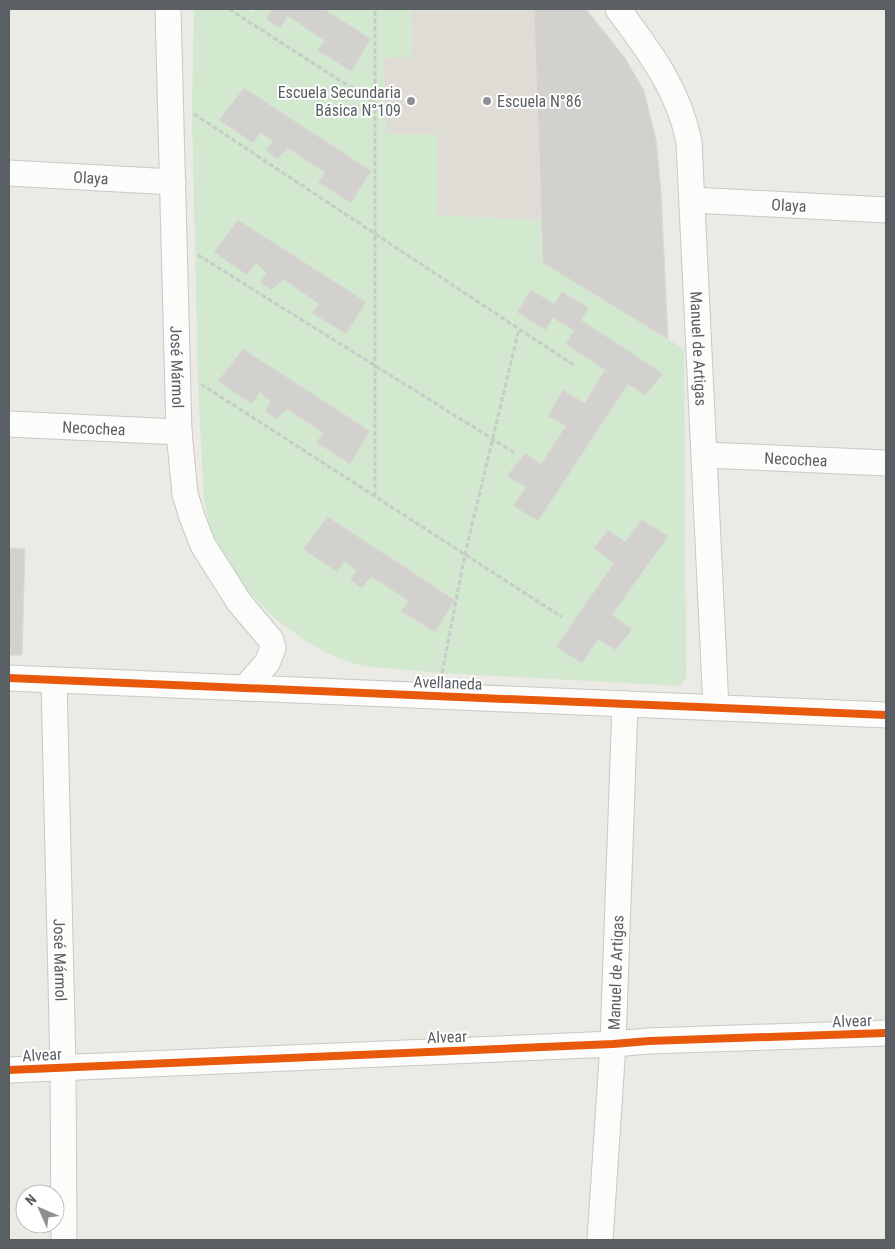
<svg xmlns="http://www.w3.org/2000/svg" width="895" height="1249" font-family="'Roboto Condensed',sans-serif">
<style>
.education{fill:#dedcd5}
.green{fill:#d2e8cf;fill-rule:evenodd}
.building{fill:#d2d1ce;stroke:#dad9d4}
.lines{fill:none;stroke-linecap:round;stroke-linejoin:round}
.street-casing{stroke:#c8c8c7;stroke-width:27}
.path{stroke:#c7ccc9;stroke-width:3;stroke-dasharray:5 2.5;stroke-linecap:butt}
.street{stroke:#fcfcfb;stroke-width:25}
.cycleway-casing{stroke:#fff;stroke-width:11}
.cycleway{stroke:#e8590c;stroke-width:8}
.poi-dot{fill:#8d9091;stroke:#fff;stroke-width:2}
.labels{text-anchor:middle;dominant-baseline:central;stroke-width:4;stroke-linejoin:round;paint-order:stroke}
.poi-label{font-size:16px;fill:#5a5f64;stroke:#fff;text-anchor:end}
.street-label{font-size:16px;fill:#5a5f64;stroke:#fff}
</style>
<rect width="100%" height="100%" fill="#ebeae5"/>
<polygon class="education" points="411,9 534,9 541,221 437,215 437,134 386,135 383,58 412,56"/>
<path class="green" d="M194 9H248L252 12 255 9H272L266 19 280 28 288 16 325 41 317 50 351 71 371 39 324 9H411L412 57 383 58 386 134H437V215L541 221 543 263 684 349 686 678 680 686 442 673 363 666 335 657 304 640 273 617 249 592 225 560 211 530 204 501 198 382 192 113ZM244 88 371 171 351 203 318 182 325 173 288 148 277 159 266 150 273 142 261 132 253 143 219 121ZM238 220 365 302 346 334 312 313 319 304 283 279 272 290 260 282 267 273 256 263 214 252ZM562 292 589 308 581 320 662 374 645 395 628 384 538 521 513 506 526 487 508 476 525 453 541 464 605 370 567 344 574 330 553 318 545 330 517 312 554 304ZM243 349 370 431 350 463 317 443 324 433 287 409 276 419 265 411 271 402 260 392 252 404 218 381ZM328 517 455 599 435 632 402 611 409 601 372 577 361 588 350 579 357 571 345 561 336 572 303 549ZM642 520 667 536 612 615 632 629 617 650 598 639 581 663 557 647 614 563 594 548 607 530 625 542Z"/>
<g class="building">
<polygon points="272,9 324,9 371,39 351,71 317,50 325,41 288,16 280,28 266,19"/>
<polygon points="534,9 586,9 625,58 644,91 656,140 661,191 668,339 543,263"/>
<polygon points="244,88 371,171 351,203 318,182 325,173 288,148 277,159 266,150 273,142 261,132 253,143 219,120"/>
<polygon points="238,220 366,302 346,334 312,313 319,304 283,279 272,290 260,282 267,273 256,263 247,275 214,252"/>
<polygon points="531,290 554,304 562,292 589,308 581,320 663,374 645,395 628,384 538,521 513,506 526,487 507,476 525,453 541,464 566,426 548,416 563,390 584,403 605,370 566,344 574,330 553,318 545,330 517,312"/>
<polygon points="243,349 370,431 350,464 316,442 324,433 287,409 276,419 265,411 271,402 260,392 252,404 218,381"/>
<polygon points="328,517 455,600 435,632 401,611 409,601 372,577 361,588 350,579 357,571 345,561 337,572 303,549"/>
<polygon points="642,520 668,536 612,615 632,629 616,650 598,639 582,663 556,647 614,563 594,548 608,530 625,542"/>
<polygon points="9,548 25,549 22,655 9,655"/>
</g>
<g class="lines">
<defs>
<g id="street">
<path id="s1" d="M168 9 179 432 185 494 192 517 203 545 239 602 271 640 273 648 267 663 245 688"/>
<path id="s2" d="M618 9C649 51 679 90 689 142L716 708"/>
<path id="s3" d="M9 173 173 182"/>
<path id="s4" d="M693 200 886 210"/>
<path id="s5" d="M9 424 179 432"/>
<path id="s6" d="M705 455 886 463"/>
<polyline points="9,678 886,715"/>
<path id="s7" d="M54 680 63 1068 64 1240"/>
<polyline points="9,1070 613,1044 649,1041 886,1033"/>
<path id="s8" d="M600 1240 613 1044 625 704"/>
</g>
</defs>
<use href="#street" class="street-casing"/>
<g class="path">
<polyline points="229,9 375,103"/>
<polyline points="194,114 575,366"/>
<polyline points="198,255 515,453"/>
<polyline points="201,384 562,617"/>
<polyline points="375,496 375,9"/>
<polyline points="442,673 465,554 519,329"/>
</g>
<use href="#street" class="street"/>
<defs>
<g id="cycleway">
<polyline points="9,678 886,715"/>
<polyline points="9,1070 613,1044 649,1041 886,1033"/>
</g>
</defs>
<use href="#cycleway" class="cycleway-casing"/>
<use href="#cycleway" class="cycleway"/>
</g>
<g class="poi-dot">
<circle cx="411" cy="101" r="5"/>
<circle cx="487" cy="101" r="5"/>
</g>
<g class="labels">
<g class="poi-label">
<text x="401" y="92">Escuela Secundaria<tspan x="401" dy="18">Básica N°109</tspan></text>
<text x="497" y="101" text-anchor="start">Escuela N°86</text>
</g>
<g class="street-label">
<text stroke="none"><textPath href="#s3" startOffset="82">Olaya</textPath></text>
<text stroke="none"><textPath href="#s4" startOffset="96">Olaya</textPath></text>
<text stroke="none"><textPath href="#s2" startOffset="359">Manuel de Artigas</textPath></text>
<text stroke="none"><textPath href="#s1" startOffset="358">José Mármol</textPath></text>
<text stroke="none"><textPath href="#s5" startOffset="85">Necochea</textPath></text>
<text stroke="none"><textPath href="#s6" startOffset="91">Necochea</textPath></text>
<text transform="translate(448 683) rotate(2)">Avellaneda</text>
<text stroke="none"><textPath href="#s7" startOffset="280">José Mármol</textPath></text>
<text stroke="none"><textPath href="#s8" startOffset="268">Manuel de Artigas</textPath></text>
<text transform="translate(852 1021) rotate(-2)">Alvear</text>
<text transform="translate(447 1037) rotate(-2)">Alvear</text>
<text transform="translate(42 1055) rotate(-3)">Alvear</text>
</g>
</g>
<rect width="895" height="1249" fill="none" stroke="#5a5f64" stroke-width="20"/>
<g transform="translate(40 1209) rotate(315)"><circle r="24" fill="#ffffff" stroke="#bdbfc1"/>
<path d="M0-4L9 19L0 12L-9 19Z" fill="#8d9091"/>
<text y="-8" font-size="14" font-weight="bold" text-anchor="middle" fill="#5a5f64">N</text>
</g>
</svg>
